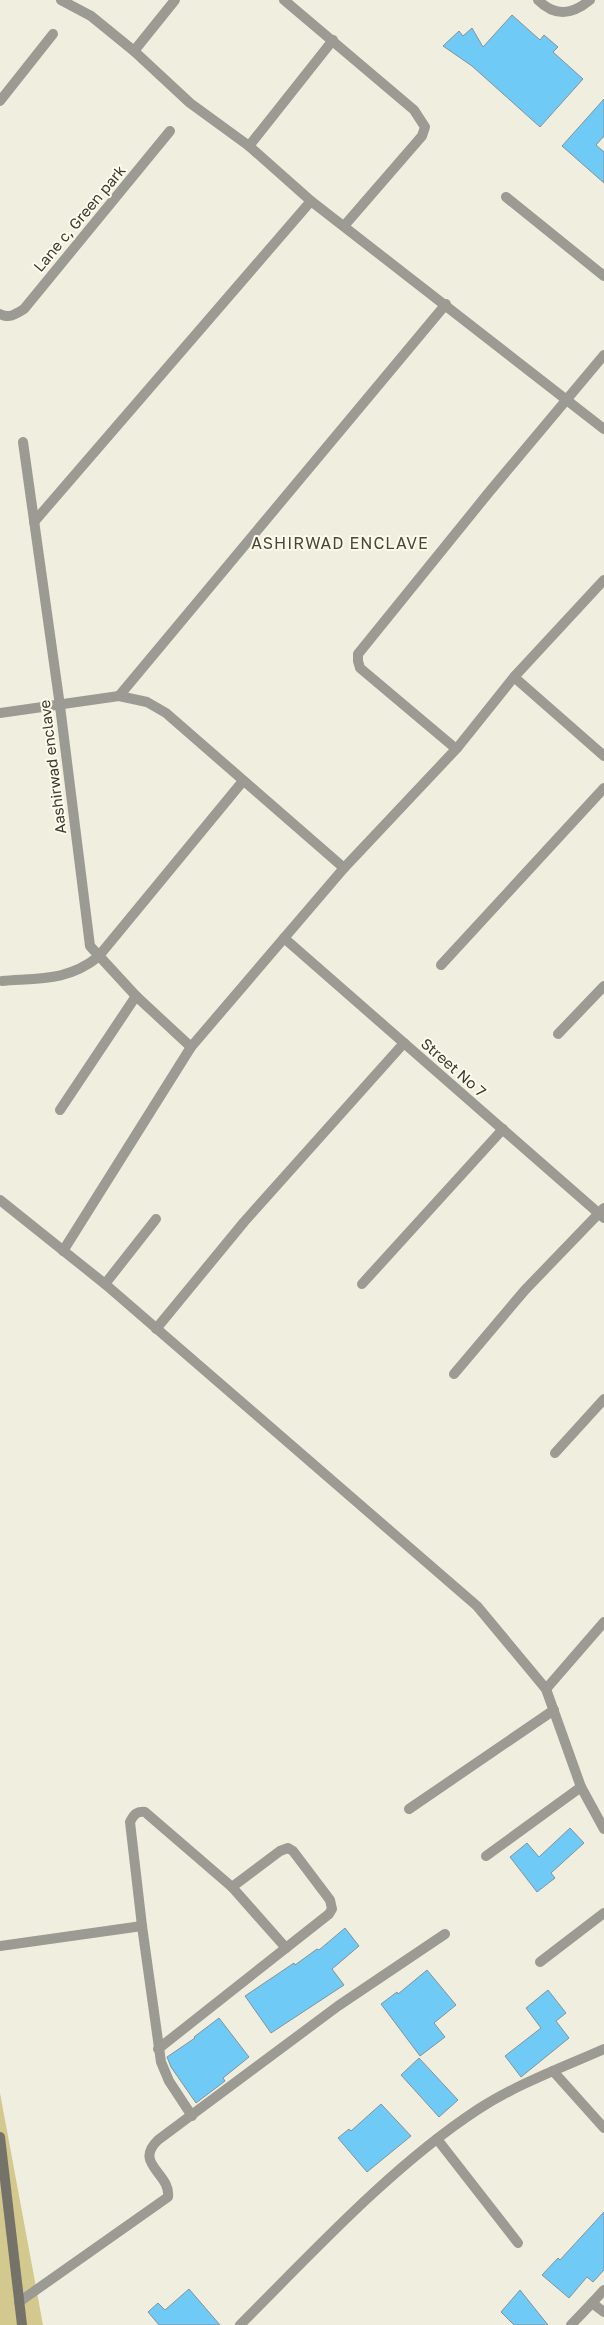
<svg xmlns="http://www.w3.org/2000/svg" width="604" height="2325" font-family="'Golos Text',sans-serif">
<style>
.green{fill:#d3c88d}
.building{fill:#70caf6;stroke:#84939b}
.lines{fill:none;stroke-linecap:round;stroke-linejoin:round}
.street{stroke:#9b9a93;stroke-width:10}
.secondary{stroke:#747269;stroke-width:10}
.labels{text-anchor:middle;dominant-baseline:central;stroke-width:4;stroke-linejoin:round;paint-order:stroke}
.street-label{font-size:15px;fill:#3b3a34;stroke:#fefbeb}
.neighbourhood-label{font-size:16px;letter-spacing:1px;fill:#4a483b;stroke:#fefbeb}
</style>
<rect width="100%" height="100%" fill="#f0eede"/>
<polygon class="green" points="0,2093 43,2325 0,2325"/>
<g class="building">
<polygon points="512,15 540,40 544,35 558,47 553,52 583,79 540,127 472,66 443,46 459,31 463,36 472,28 483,47"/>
<polygon points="604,99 604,136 596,145 604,152 604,183 562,146"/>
<polygon points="570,1828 584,1843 551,1873 555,1878 537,1892 510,1857 527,1843 539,1857"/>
<polygon points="345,1928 359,1946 332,1969 344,1985 271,2033 245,1996 294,1963 295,1965 317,1949 319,1950"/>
<polygon points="427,1970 456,2005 434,2023 445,2037 420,2056 381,2004 397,1992 398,1994"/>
<polygon points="548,1990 566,2013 556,2021 569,2038 521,2077 505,2056 541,2028 526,2008"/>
<polygon points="219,2018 249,2057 223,2078 225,2081 196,2103 171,2067 167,2057 195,2038 194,2037"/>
<polygon points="419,2058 458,2100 439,2117 401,2075"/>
<polygon points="381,2104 411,2136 367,2172 338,2138 349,2129 351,2131"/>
<polygon points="604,2212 604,2270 593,2282 587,2277 569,2298 542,2275 558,2258 560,2260"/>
<polygon points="189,2289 220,2325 159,2325 148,2312 158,2303 165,2310"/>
<polygon points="520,2290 548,2325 514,2325 501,2312"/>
</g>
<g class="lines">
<g class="street">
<polyline points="61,0 91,16 134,51 190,103 249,146 311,201 604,429"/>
<polyline points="284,0 414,110 425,127 422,136 344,226"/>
<path d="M538 0C555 17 572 15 590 0"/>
<polyline points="134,51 175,0"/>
<polyline points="0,101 53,34"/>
<polyline points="249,146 333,40"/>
<polyline points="506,197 604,276"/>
<path d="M0 314C9 319 16 314 24 309L170 131"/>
<polyline points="23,442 60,706 90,946 136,996 191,1047"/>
<polyline points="34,522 311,201"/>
<polyline points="514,677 604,756"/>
<polyline points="119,696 446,304"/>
<polyline points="0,713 119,696 147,702 166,713 344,868"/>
<polyline points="455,748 360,668 358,661 358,654 490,491 604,355"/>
<polyline points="284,938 604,1218"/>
<polyline points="441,965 604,788"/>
<path d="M2 981C39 978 68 981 98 957L243 781"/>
<polyline points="558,1034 604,986"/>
<polyline points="60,1110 136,996"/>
<polyline points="0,1200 105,1284 477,1606 546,1689 581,1787 604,1829"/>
<polyline points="63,1251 191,1047 344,868 458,747 514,677 604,580"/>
<polyline points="105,1284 156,1219"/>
<polyline points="362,1284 503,1129"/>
<polyline points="156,1329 244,1222 404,1043"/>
<polyline points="454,1374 525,1290 604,1208"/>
<polyline points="555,1453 604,1399"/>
<polyline points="546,1689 604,1622"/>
<polyline points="409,1809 554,1710"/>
<polyline points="486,1856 581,1787"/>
<path d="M142 1926 130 1822C134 1814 137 1811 145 1812L232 1887 286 1948"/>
<polyline points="0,1946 142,1926 161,2062 169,2081 192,2116"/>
<polyline points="540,1962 604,1913"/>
<polyline points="158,2049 329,1914 332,1909 330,1900 293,1851 288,1848 280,1851 232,1887"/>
<polyline points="553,2071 604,2128"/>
<polyline points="437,2139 518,2243"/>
<path d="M19 2302 168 2197C171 2173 133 2164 158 2140L338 2006 445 1934"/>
<polyline points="592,2303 604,2290"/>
<path d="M240 2325C313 2252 392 2166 477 2110 517 2084 561 2068 604 2049"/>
<polyline points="571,2325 592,2303 604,2312"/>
</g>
<polyline class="secondary" points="0,2137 22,2325"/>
</g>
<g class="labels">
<g class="street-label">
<text transform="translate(79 218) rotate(-50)">Lane c, Green park</text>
<text transform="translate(52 767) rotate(-97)">Aashirwad enclave</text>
<text transform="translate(454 1067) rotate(41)">Street No 7</text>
</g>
<g class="neighbourhood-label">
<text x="340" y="543">ASHIRWAD ENCLAVE</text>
</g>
</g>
</svg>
